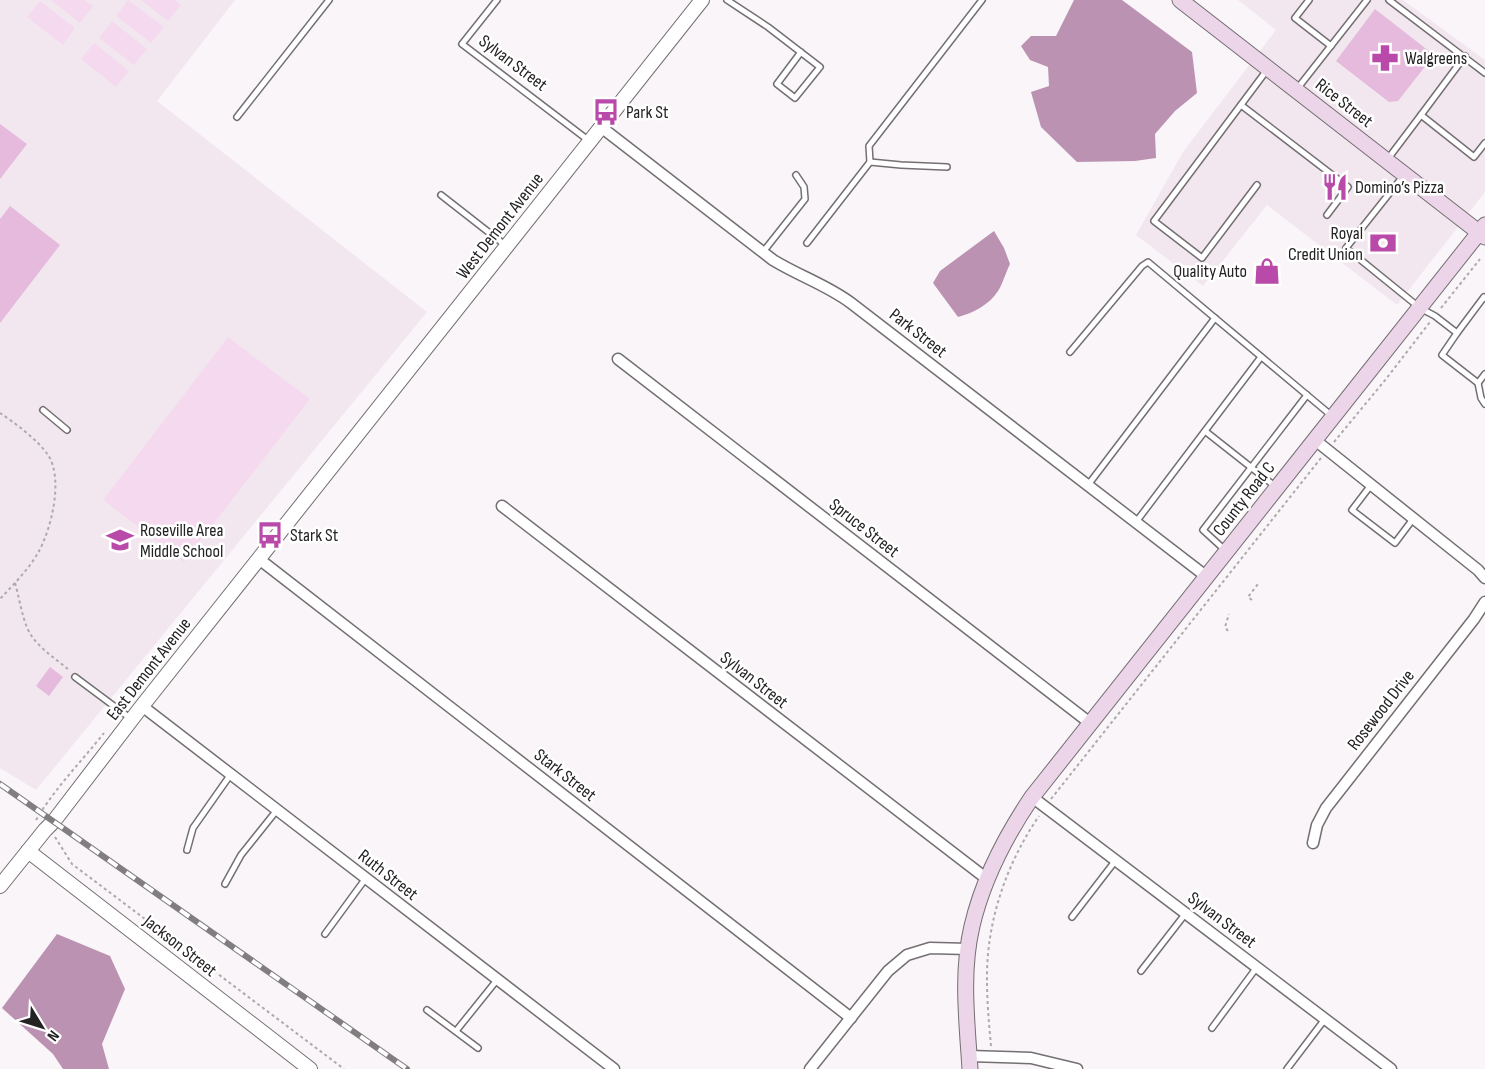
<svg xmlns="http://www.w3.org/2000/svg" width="1485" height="1069" font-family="'Sofia Sans Condensed',sans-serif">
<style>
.built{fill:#f2e7ef}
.green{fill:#f5daef}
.water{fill:#bb92b2}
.building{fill:#e5badc}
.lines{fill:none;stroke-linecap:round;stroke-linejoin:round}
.service-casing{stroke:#736f72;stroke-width:8}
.minor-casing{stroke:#736f72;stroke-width:13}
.tertiary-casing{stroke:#736f72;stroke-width:16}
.secondary-casing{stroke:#736f72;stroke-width:17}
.path{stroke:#adaaac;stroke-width:2;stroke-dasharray:3 3;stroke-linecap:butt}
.service{stroke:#fff;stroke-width:5}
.minor{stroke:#fff;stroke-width:10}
.tertiary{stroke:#fff;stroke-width:14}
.secondary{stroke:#edd5e9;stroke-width:15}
.rail-casing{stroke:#817e80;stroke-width:6}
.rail{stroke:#fff;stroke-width:4;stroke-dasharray:11;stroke-linecap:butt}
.labels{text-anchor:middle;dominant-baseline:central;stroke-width:5;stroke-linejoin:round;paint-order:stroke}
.poi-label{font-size:18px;fill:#242223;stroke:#fff;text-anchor:start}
.street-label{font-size:18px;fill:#242223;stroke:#fff}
</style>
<rect width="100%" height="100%" fill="#f9f5f8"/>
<g class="built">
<polygon points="0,0 235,0 157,101 427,312 36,790 0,768"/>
<polygon points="1238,0 1403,0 1485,60 1485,192 1397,305 1267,205 1203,286 1136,235 1183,152 1276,30"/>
</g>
<g class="green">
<polygon points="51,0 85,0 93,6 80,23"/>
<polygon points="128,0 164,27 151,43 116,16"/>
<polygon points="141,0 175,0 181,5 168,21"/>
<polygon points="40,1 75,28 63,45 27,17"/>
<polygon points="112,21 147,49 134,65 99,38"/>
<polygon points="94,43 129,71 116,87 81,59"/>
<polygon points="228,337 310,399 184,562 103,500"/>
</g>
<g class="water">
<polygon points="1074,0 1122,0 1192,52 1197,93 1175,111 1155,134 1156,158 1135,161 1077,162 1041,127 1031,92 1049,86 1048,67 1030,60 1021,46 1031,36 1056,36"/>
<path d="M994 231 1004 248 1010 264C1006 272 1002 285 998 291 989 305 973 313 958 317L933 283 940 271Z"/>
<polygon points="57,934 110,956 125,989 102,1044 109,1069 63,1069 53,1054 2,1008"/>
</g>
<g class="building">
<polygon points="1375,9 1434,55 1398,101 1389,102 1336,61"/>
<polygon points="0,124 27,144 0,179"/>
<polygon points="10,206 60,245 0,323 0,219"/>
<polygon points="50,667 63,677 49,696 36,686"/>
</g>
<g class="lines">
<defs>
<g id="service">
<polyline points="497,0 462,44 588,140"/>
<polyline points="727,0 768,27 820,67 795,98 777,84 801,52"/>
<polyline points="1309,0 1295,18 1331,46"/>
<polyline points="1389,0 1485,73"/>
<polyline points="1297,89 1367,0"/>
<polyline points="1241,105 1348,187 1327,215"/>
<polyline points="1421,115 1465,56"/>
<polyline points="237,117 329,0"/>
<polyline points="1387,160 1421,115 1474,157 1485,143"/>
<polyline points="870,162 901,165 947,167"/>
<polyline points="1404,175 1346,248 1420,308 1435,316 1457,333 1484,297 1485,298"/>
<polyline points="1257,185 1202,258 1154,221 1267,70"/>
<polyline points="441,195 505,245"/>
<polyline points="807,243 870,162 869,146 982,0"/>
<polyline points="763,252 805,199 804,187 796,175"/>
<polyline points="1457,333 1442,355 1478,383 1485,374"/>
<polyline points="1070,352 1142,266 1148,262 1332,416"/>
<polyline points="1478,383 1481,398 1485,404"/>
<polyline points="43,410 67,430"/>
<polyline points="1205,431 1276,487"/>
<polyline points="1088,485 1215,318"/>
<polyline points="1371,485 1352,510 1395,543 1413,519"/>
<polyline points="1136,522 1261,357"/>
<polyline points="1226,551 1203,530 1307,395"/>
<polyline points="75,677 130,718"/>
<polyline points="187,850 193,828 231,774"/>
<polyline points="225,884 241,855 277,810"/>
<polyline points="1072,917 1116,860"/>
<polyline points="325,934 366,878"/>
<polyline points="1141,971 1186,913"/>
<polyline points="427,1010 478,1048"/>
<polyline points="1212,1028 1257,967"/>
<polyline points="456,1031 497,980"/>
<polyline points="1287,1069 1325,1019"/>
</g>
<g id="minor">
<path d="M601 127 773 260C799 276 827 285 851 303L1207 577"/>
<polyline points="618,359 1090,723"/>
<polyline points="1315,440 1478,570 1485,578"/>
<polyline points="502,506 987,879"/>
<polyline points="259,559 851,1018"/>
<polyline points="142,706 614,1069"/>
<polyline points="1032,797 1391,1069"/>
<polyline points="1313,843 1317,825 1326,808 1474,619 1485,602"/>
<polyline points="969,1056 1031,1058 1077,1069"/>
<polyline points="810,1069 888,971 907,955 930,948 969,949"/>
</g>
<g id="tertiary">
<polyline points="28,851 310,1069"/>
<polyline points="0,886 45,830 54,821 142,706 702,0"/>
</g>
<g id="secondary">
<polyline points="1180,0 1485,237"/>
<path d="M970 1069C967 1022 961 972 972 926 983 879 1005 837 1032 797L1485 225"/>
</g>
</defs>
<use href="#service" class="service-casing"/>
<use href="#minor" class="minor-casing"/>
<use href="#tertiary" class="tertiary-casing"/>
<use href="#secondary" class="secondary-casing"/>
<g class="path">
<polyline points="1441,308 1480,259"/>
<path d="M0 413C15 423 38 440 48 455 64 479 51 530 38 553 28 570 13 585 0 599"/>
<polyline points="1334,442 1386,379 1430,322"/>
<path d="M15 583C19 597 21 611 26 625 33 645 54 657 69 670"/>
<polyline points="1252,600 1248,597 1258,584"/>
<polyline points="1228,631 1225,627 1229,614"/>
<polyline points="1051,799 1321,458"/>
<path d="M36 820C55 788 81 762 104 733"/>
<polyline points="55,837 72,864 344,1069"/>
<path d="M991 1046C989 1024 987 1002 987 981 986 923 1006 864 1039 816"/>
</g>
<use href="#service" class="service"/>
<use href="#minor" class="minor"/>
<use href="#tertiary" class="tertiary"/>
<use href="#secondary" class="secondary"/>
<defs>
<polyline id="rail" points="0,784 407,1069"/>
</defs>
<use href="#rail" class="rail-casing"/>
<use href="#rail" class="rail"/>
</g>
<defs>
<symbol id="pharmacy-bare" viewBox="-9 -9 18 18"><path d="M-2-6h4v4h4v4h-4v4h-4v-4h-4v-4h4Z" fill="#b94aa9" stroke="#fff" stroke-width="2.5" paint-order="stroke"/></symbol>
<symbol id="bus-bare" viewBox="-9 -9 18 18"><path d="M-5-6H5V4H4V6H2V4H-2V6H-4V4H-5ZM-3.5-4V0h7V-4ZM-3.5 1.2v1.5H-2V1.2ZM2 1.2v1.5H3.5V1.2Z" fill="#b94aa9" stroke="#fff" stroke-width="2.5" paint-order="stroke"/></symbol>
<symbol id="restaurant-bare" viewBox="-9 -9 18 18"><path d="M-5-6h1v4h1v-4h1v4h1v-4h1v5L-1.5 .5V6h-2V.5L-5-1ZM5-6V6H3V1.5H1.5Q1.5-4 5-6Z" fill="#b94aa9" stroke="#fff" stroke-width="2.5" paint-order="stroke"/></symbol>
<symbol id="bank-bare" viewBox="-9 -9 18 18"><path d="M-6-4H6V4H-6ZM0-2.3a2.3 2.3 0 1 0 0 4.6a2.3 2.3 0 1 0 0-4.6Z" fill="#b94aa9" stroke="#fff" stroke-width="2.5" paint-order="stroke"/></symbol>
<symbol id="shop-bare" viewBox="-9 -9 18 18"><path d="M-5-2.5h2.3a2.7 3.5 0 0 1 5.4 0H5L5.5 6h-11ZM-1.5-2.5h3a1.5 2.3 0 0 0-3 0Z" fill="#b94aa9" stroke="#fff" stroke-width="2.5" paint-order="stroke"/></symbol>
<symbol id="school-bare" viewBox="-9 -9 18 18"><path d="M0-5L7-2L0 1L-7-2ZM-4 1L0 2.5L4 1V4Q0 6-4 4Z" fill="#b94aa9" stroke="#fff" stroke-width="2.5" paint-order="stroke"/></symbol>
</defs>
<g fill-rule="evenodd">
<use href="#pharmacy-bare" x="1366" y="39" width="38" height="38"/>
<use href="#bus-bare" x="587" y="93" width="38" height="38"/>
<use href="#restaurant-bare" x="1316" y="168" width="38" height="38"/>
<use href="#bank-bare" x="1364" y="224" width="38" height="38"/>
<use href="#shop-bare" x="1248" y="252" width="38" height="38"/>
<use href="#bus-bare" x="251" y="516" width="38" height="38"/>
<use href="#school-bare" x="101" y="521" width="38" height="38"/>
</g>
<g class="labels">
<g class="poi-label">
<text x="1405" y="58">Walgreens</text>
<text x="626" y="112">Park St</text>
<text x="1355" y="187">Domino’s Pizza</text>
<text x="1363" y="233" text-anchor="end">Royal<tspan x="1363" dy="21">Credit Union</tspan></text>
<text x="1247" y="271" text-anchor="end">Quality Auto</text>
<text x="140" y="530">Roseville Area<tspan x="140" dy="21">Middle School</tspan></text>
<text x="290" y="535">Stark St</text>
</g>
<g class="street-label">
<text transform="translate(513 63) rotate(37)">Sylvan Street</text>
<text transform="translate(1344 103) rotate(38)">Rice Street</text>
<text transform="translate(500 226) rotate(-52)">West Demont Avenue</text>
<text transform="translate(918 333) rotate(38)">Park Street</text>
<text transform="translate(1244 499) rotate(-52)">County Road C</text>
<text transform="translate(864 528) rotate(38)">Spruce Street</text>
<text transform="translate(149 669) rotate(-52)">East Demont Avenue</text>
<text transform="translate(754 680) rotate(38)">Sylvan Street</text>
<text transform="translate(1381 710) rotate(-52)">Rosewood Drive</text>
<text transform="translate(565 775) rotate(38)">Stark Street</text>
<text transform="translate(388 875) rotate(38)">Ruth Street</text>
<text transform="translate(1222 920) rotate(37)">Sylvan Street</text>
<text transform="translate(180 946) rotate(38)">Jackson Street</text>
</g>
</g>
<g transform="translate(42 1027) rotate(128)" stroke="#ffffff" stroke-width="4.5" paint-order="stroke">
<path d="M0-4.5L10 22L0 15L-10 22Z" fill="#242223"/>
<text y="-9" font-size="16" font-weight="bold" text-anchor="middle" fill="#242223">N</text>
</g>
</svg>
